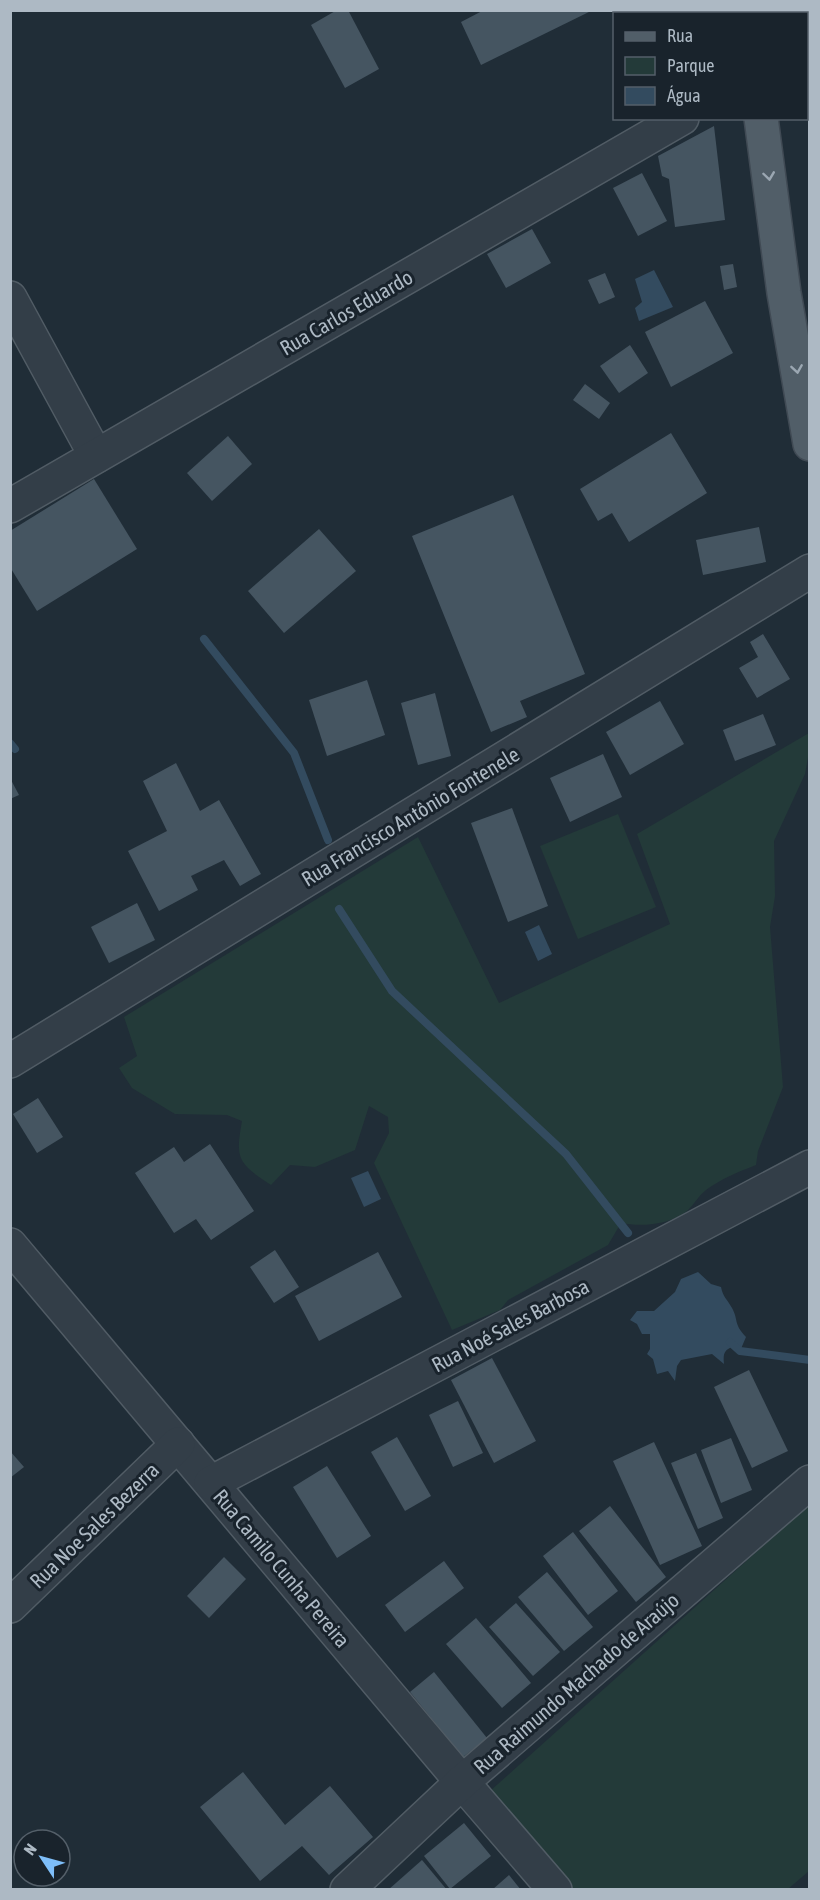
<svg xmlns="http://www.w3.org/2000/svg" width="820" height="1900" font-family="'Asap Condensed',sans-serif">
<style>
.green{fill:#233a39}
.water{fill:#334b5f}
.lines{fill:none;stroke-linecap:round;stroke-linejoin:round}
.stream{stroke:#334b5f;stroke-width:8}
.building{fill:#455561}
.minor-casing{stroke:#515c65;stroke-width:36}
.tertiary-casing{stroke:#515c65;stroke-width:36}
.primary-casing{stroke:#404a54;stroke-width:36}
.minor{stroke:#333e48;stroke-width:33}
.tertiary{stroke:#333e48;stroke-width:33}
.primary{stroke:#515e68;stroke-width:33}
.oneway{stroke:#9ba7b2}
.labels{text-anchor:middle;dominant-baseline:central;stroke-width:6;stroke-linejoin:round;paint-order:stroke}
.street-label{font-size:21px;fill:#adb9c4;stroke:#19232c}
</style>
<rect width="100%" height="100%" fill="#202d37"/>
<g class="green">
<path d="M809 733V752L805 774 774 841 775 896 770 927 783 1087 758 1151 756 1165C738 1172 721 1179 706 1190 698 1196 694 1205 687 1211 669 1225 642 1227 621 1223L608 1245 508 1300 500 1310 452 1330 374 1163 389 1133 388 1117 369 1106 355 1150 315 1167 290 1165 271 1185C238 1163 235 1160 242 1121L227 1115 175 1114 132 1088 119 1068 137 1056 124 1017 418 837 499 1003 670 924 637 834Z"/>
<polygon points="618,814 656,907 578,939 540,846"/>
<polygon points="809,1505 809,1871 788,1889 570,1889 489,1792"/>
</g>
<g class="water">
<polygon points="654,270 673,307 639,321 635,308 642,302 635,279"/>
<polygon points="539,925 552,954 538,961 525,932"/>
<polygon points="368,1171 381,1199 364,1207 351,1178"/>
<path d="M698 1272 711 1284 721 1287C723 1297 727 1299 732 1308 739 1321 733 1323 746 1337L740 1351 734 1346C724 1350 723 1353 724 1364L712 1354 681 1360 677 1366 675 1381 668 1371 657 1374 653 1359 647 1354 650 1349V1334H642L637 1324 630 1320 637 1311H654L675 1292 681 1279Z"/>
</g>
<g class="lines">
<g class="stream">
<polyline points="204,639 294,753 328,840"/>
<polyline points="10,743 15,749"/>
<polyline points="339,909 392,991 566,1154 628,1233"/>
<polyline points="730,1342 740,1351 810,1360"/>
</g>
</g>
<g class="building">
<polygon points="337,10 348,10 379,69 345,88 311,25"/>
<polygon points="484,10 593,10 481,65 461,22"/>
<polygon points="714,126 725,220 675,227 669,179 662,176 658,156"/>
<polygon points="642,173 667,221 638,236 613,188"/>
<polygon points="532,229 551,263 506,288 487,254"/>
<polygon points="733,264 737,287 724,290 720,266"/>
<polygon points="605,273 615,297 599,304 588,280"/>
<polygon points="705,301 733,353 671,387 645,332"/>
<polygon points="630,345 648,373 619,393 600,366"/>
<polygon points="585,384 610,403 599,419 573,400"/>
<polygon points="671,433 707,493 629,542 612,513 598,521 580,489"/>
<polygon points="228,436 252,464 212,501 187,473"/>
<polygon points="94,479 137,549 37,611 10,567 10,531"/>
<polygon points="513,495 585,674 520,701 527,717 491,732 412,536"/>
<polygon points="759,527 766,562 703,575 696,540"/>
<polygon points="319,529 356,571 284,633 248,591"/>
<polygon points="763,634 790,679 757,698 739,668 758,657 750,642"/>
<polygon points="367,680 385,735 327,756 309,700"/>
<polygon points="435,693 451,756 418,765 401,703"/>
<polygon points="660,701 684,744 630,775 606,732"/>
<polygon points="763,714 776,745 735,761 723,730"/>
<polygon points="603,754 622,797 570,822 550,778"/>
<polygon points="176,763 200,811 219,800 261,874 240,886 224,860 191,876 198,890 159,911 128,851 167,831 143,781"/>
<polygon points="10,778 19,795 10,799"/>
<polygon points="512,808 548,906 508,922 471,823"/>
<polygon points="137,903 155,940 109,963 91,927"/>
<polygon points="38,1098 63,1137 37,1153 13,1114"/>
<polygon points="210,1144 254,1211 211,1240 196,1219 174,1233 135,1173 174,1147 184,1162"/>
<polygon points="275,1250 299,1287 274,1303 250,1267"/>
<polygon points="378,1252 402,1297 319,1341 295,1296"/>
<polygon points="492,1358 536,1441 494,1463 451,1380"/>
<polygon points="749,1370 788,1451 752,1468 714,1387"/>
<polygon points="458,1401 483,1453 453,1467 429,1415"/>
<polygon points="397,1437 431,1496 405,1511 371,1452"/>
<polygon points="731,1438 752,1490 721,1503 701,1450"/>
<polygon points="654,1442 702,1546 660,1565 613,1461"/>
<polygon points="10,1451 24,1467 10,1478"/>
<polygon points="696,1453 723,1518 698,1529 671,1463"/>
<polygon points="327,1466 371,1536 337,1558 293,1487"/>
<polygon points="610,1506 666,1577 636,1602 579,1531"/>
<polygon points="573,1532 618,1591 588,1615 543,1556"/>
<polygon points="224,1557 246,1579 209,1618 187,1596"/>
<polygon points="444,1561 464,1588 405,1632 385,1605"/>
<polygon points="547,1572 593,1627 564,1651 518,1597"/>
<polygon points="516,1603 560,1652 533,1676 489,1627"/>
<polygon points="476,1618 531,1683 502,1708 446,1644"/>
<polygon points="434,1672 487,1738 463,1757 410,1692"/>
<polygon points="243,1772 285,1825 330,1786 373,1837 329,1875 302,1846 260,1881 200,1807"/>
<polygon points="464,1823 491,1856 450,1889 424,1856"/>
<polygon points="422,1860 447,1890 388,1890"/>
<polygon points="509,1875 521,1890 492,1890"/>
</g>
<g class="lines">
<defs>
<g id="minor">
<polyline points="10,298 96,456"/>
<polyline points="10,506 682,118"/>
<polyline points="10,1245 462,1782 555,1890"/>
<polyline points="211,1483 810,1167"/>
<polyline points="10,1606 178,1444"/>
<polyline points="347,1890 462,1782 810,1482"/>
</g>
<polyline id="tertiary" points="10,1061 810,571"/>
<g id="primary">
<polyline points="752,10 752,14"/>
<polyline points="805,10 805,14"/>
<polyline points="806,43 810,87"/>
<polyline points="761,118 784,293 810,444"/>
</g>
</defs>
<use href="#minor" class="minor-casing"/>
<use href="#tertiary" class="tertiary-casing"/>
<use href="#primary" class="primary-casing"/>
<use href="#minor" class="minor"/>
<use href="#tertiary" class="tertiary"/>
<use href="#primary" class="primary"/>
</g>
<defs><path id="oneway-chevron" d="M-2-3.5L2.5 0L-2 3.5" fill="none" stroke-width="1.6" stroke-linecap="round" stroke-linejoin="round" transform="scale(1.5)"/></defs>
<g class="oneway">
<use href="#oneway-chevron" transform="translate(769 176) rotate(82)"/>
<use href="#oneway-chevron" transform="translate(797 369) rotate(81)"/>
</g>
<g class="labels">
<g class="street-label">
<text transform="translate(346 312) rotate(-30)">Rua Carlos Eduardo</text>
<text transform="translate(410 816) rotate(-31)">Rua Francisco Antônio Fontenele</text>
<text transform="translate(510 1325) rotate(-28)">Rua Noé Sales Barbosa</text>
<text transform="translate(94 1525) rotate(-44)">Rua Noe Sales Bezerra</text>
<text transform="translate(282 1568) rotate(50)">Rua Camilo Cunha Pereira</text>
<text transform="translate(576 1683) rotate(-41)">Rua Raimundo Machado de Araújo</text>
</g>
</g>
<rect width="820" height="1900" fill="none" stroke="#adb9c4" stroke-width="24"/>
<rect x="613" y="12" width="195" height="108" fill="#19232c" stroke="#545f69" stroke-width="1.5"/>
<rect x="625" y="32" width="30" height="9" fill="#515e68" stroke="#545f69" stroke-width="1.5"/>
<text x="667" y="42" font-size="18" fill="#adb9c4">Rua</text>
<rect x="625" y="57" width="30" height="18" fill="#233a39" stroke="#545f69" stroke-width="1.5"/>
<text x="667" y="72" font-size="18" fill="#adb9c4">Parque</text>
<rect x="625" y="87" width="30" height="18" fill="#334b5f" stroke="#545f69" stroke-width="1.5"/>
<text x="667" y="102" font-size="18" fill="#adb9c4">Água</text>
<g transform="translate(42 1858) rotate(306)"><circle r="28" fill="#19232c" stroke="#545f69" stroke-width="1.5"/>
<path d="M0-4.5L10 22L0 15L-10 22Z" fill="#7ebef9"/>
<text y="-9" font-size="16" font-weight="bold" text-anchor="middle" fill="#adb9c4">N</text>
</g>
</svg>
